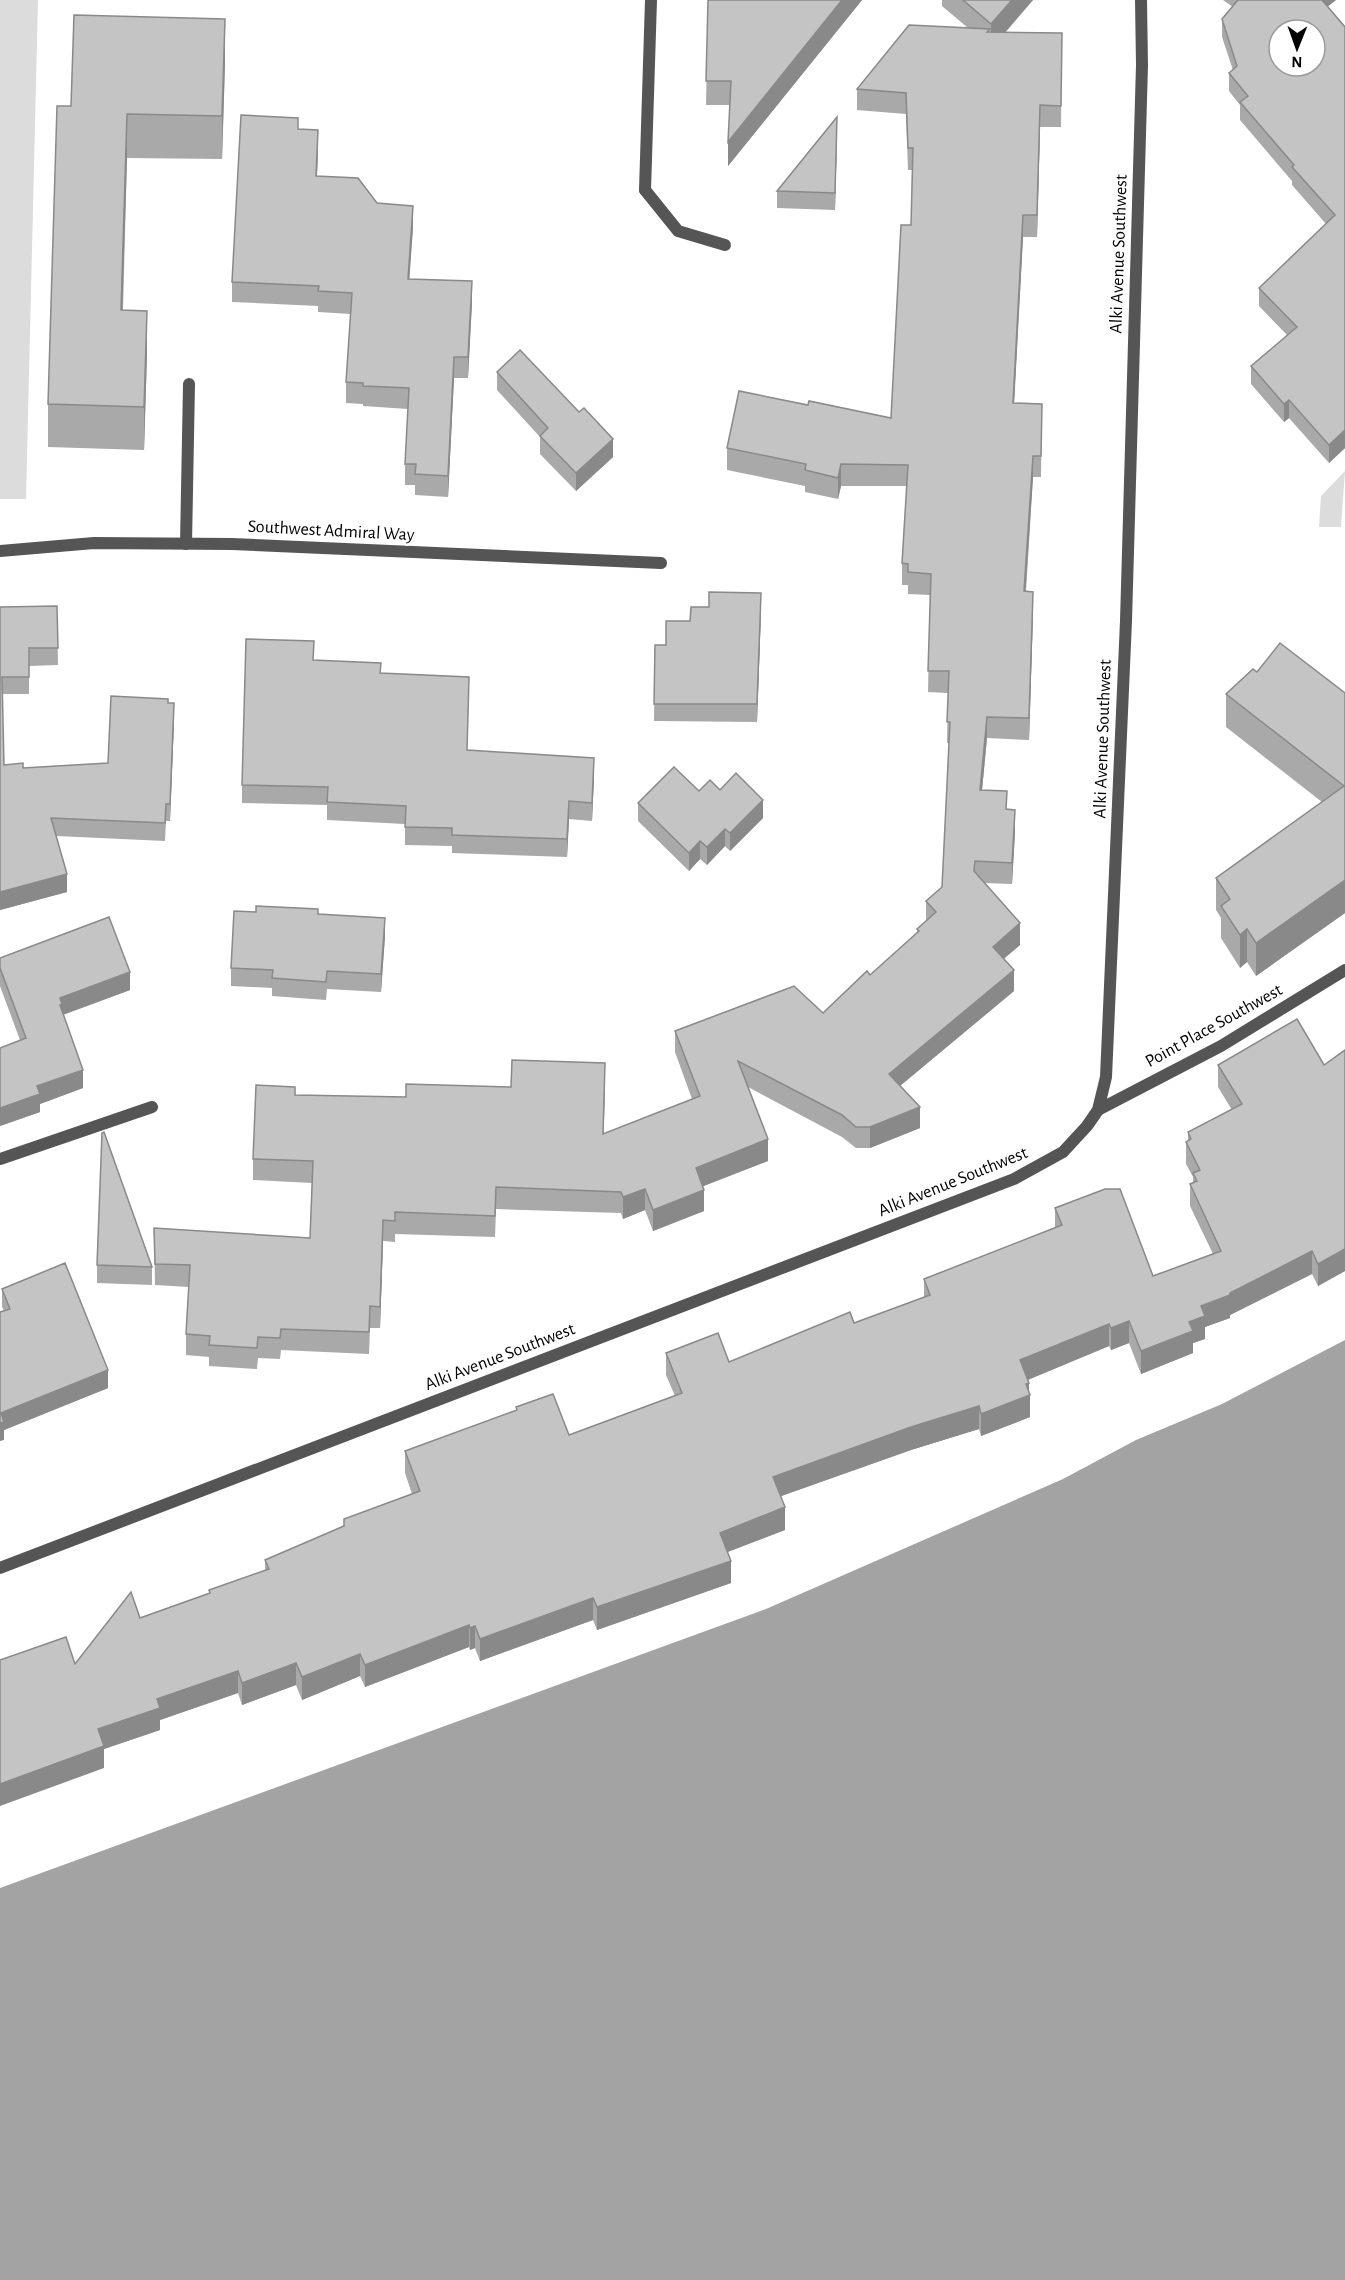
<svg xmlns="http://www.w3.org/2000/svg" width="1345" height="2280" font-family="'Alegreya Sans',sans-serif">
<style>
.green{fill:#dcdcdc}
.water{fill:#a3a3a3}
.lines{fill:none;stroke-linecap:round;stroke-linejoin:round}
.lane{stroke:#555;stroke-width:12}
.street{stroke:#555;stroke-width:12}
.wall{fill:#a9a9a9}
.shaded-wall{fill:#898989}
.building{fill:#c4c4c4;stroke:#898989;stroke-width:1.5;fill-rule:evenodd}
.labels{text-anchor:middle;dominant-baseline:central;stroke-width:5;stroke-linejoin:round;paint-order:stroke}
.street-label{font-size:18px;fill:#000;stroke:#fff}
</style>
<rect width="100%" height="100%" fill="#fff"/>
<g class="green">
<polygon points="0,0 38,0 26,499 0,499"/>
<polygon points="1345,471 1341,527 1319,527 1321,496"/>
</g>
<polygon class="water" points="1345,1340 1345,2280 0,2280 0,1888 766,1609 1063,1479 1136,1440 1222,1404"/>
<g class="lines">
<g class="lane">
<polyline points="645,190 678,231 725,245"/>
<polyline points="186,544 189,384"/>
</g>
<g class="street">
<polyline points="645,190 651,0"/>
<polyline points="0,551 94,543 232,544 661,563"/>
<polyline points="1098,1110 1221,1046 1345,970"/>
<polyline points="0,1159 152,1107"/>
<polyline points="0,1568 1014,1179 1063,1152 1087,1126 1098,1110 1106,1077 1126,621 1142,65 1141,0"/>
</g>
</g>
<g class="wall">
<polygon points="708,0 862,0 728,166 730,105 706,105"/>
<polygon points="942,0 1033,0 1005,33 1062,33 1061,127 1040,127 1037,237 1023,237 1014,403 1042,404 1041,477 1033,477 1026,591 1033,613 1029,740 987,738 982,790 1007,809 1015,832 1012,884 984,883 1020,945 1003,959 1014,991 900,1086 920,1128 870,1148 856,1148 842,1137 748,1087 768,1161 703,1186 704,1211 653,1231 645,1210 623,1219 621,1213 496,1209 495,1237 395,1234 395,1242 383,1241 380,1328 370,1328 369,1354 281,1350 280,1359 258,1358 257,1369 209,1366 209,1357 186,1355 186,1334 189,1287 155,1285 154,1228 310,1238 312,1183 253,1180 253,1159 295,1095 406,1097 511,1087 605,1085 603,1134 692,1099 675,1052 675,1031 823,1013 870,975 917,933 917,929 926,921 926,901 942,887 949,743 947,743 948,693 928,692 930,595 908,594 908,585 902,585 902,563 907,486 841,486 838,499 805,492 805,486 727,470 727,448 808,405 891,418 911,225 912,170 908,170 906,114 857,110 857,89 968,28 942,6"/>
<polygon points="1223,0 1336,0 1327,7 1345,27 1345,448 1329,463 1289,418 1284,422 1251,384 1251,366 1287,335 1259,306 1259,288 1326,224 1292,185 1292,181 1240,120 1240,105 1229,91 1229,73 1233,70 1222,37 1222,19 1233,7"/>
<polygon points="225,63 222,159 127,158 123,310 147,354 144,450 48,447 48,404 71,106"/>
<polygon points="298,129 318,151 317,176 377,203 413,227 409,279 472,302 468,378 454,378 448,497 415,495 415,485 405,485 405,464 408,409 363,406 363,404 346,403 346,382 351,314 318,312 318,306 232,302 232,282"/>
<polygon points="837,135 835,210 777,208 777,191"/>
<polygon points="497,372 579,412 613,457 576,491 540,454 540,437 497,390"/>
<polygon points="57,606 58,665 29,666 29,694 2,694 4,765 23,768 108,763 168,703 174,721 170,821 166,821 165,841 56,836 67,892 0,910 0,607"/>
<polygon points="761,611 757,722 654,721 655,645 666,645 690,621"/>
<polygon points="314,660 381,673 469,694 467,750 594,776 592,821 569,819 567,857 452,853 452,846 405,845 405,824 327,820 327,805 242,803 242,785"/>
<polygon points="1257,672 1345,693 1345,913 1256,976 1247,962 1240,968 1221,938 1221,918 1216,910 1216,878 1322,802 1226,727 1226,694"/>
<polygon points="720,790 763,818 730,851 725,846 707,865 700,859 689,871 638,821 638,803 699,791"/>
<polygon points="256,912 318,914 385,936 381,992 327,989 326,1000 272,996 272,988 231,986 231,968"/>
<polygon points="0,958 130,990 63,1015 83,1088 40,1104 40,1112 0,1126 0,1048 20,1040 0,986"/>
<polygon points="1345,1050 1345,1271 1318,1286 1312,1274 1230,1315 1230,1318 1205,1327 1205,1339 1193,1343 1193,1353 1141,1374 1129,1343 1111,1350 1109,1346 1028,1380 1030,1417 981,1436 979,1429 911,1450 781,1496 785,1530 727,1552 731,1583 597,1630 593,1620 480,1661 475,1648 470,1650 469,1647 365,1687 360,1676 302,1700 296,1685 242,1705 238,1693 160,1720 160,1730 104,1749 104,1768 75,1664 140,1618 209,1594 209,1590 265,1570 265,1560 344,1526 412,1494 405,1473 405,1451 516,1410 516,1407 569,1435 675,1396 666,1375 666,1353 729,1362 854,1323 924,1298 924,1279 1055,1228 1055,1208 1153,1276 1213,1254 1190,1206 1190,1184 1193,1183 1193,1177 1186,1164 1186,1142 1188,1141 1188,1132 1232,1110 1218,1087 1218,1065 1324,1065"/>
<polygon points="97,1265 152,1267 152,1285 97,1283"/>
<polygon points="2,1289 108,1388 4,1430 4,1440 4,1311 2,1307"/>
</g>
<g class="shaded-wall">
<polygon points="842,0 862,0 728,166 728,142"/>
<polygon points="1012,0 1033,0 991,48 991,24"/>
<polygon points="1318,0 1336,0 1318,14"/>
<polygon points="225,19 225,63 222,159 222,116"/>
<polygon points="1040,105 1040,127 1037,237 1037,215"/>
<polygon points="127,114 127,158 121,354 121,310"/>
<polygon points="837,117 837,135 835,210 835,193"/>
<polygon points="318,130 318,151 316,197 316,176"/>
<polygon points="413,206 413,227 408,300 408,279"/>
<polygon points="1023,215 1023,237 1013,425 1013,403"/>
<polygon points="472,281 472,302 468,378 468,357"/>
<polygon points="147,311 147,354 144,450 144,407"/>
<polygon points="454,357 454,378 448,497 448,476"/>
<polygon points="1289,400 1289,418 1284,422 1284,404"/>
<polygon points="1345,430 1345,448 1329,463 1329,445"/>
<polygon points="613,439 613,457 576,491 576,473"/>
<polygon points="1033,456 1033,477 1024,613 1024,591"/>
<polygon points="841,464 841,486 838,499 838,478"/>
<polygon points="1033,592 1033,613 1029,740 1029,718"/>
<polygon points="761,593 761,611 757,722 757,704"/>
<polygon points="174,703 174,721 170,821 170,804"/>
<polygon points="987,717 987,738 980,811 980,790"/>
<polygon points="594,758 594,776 592,821 592,803"/>
<polygon points="763,800 763,818 730,851 730,833"/>
<polygon points="569,801 569,819 567,857 567,839"/>
<polygon points="1015,810 1015,832 1012,884 1012,863"/>
<polygon points="725,829 725,846 707,865 707,847"/>
<polygon points="700,841 700,859 689,871 689,853"/>
<polygon points="67,874 67,892 0,910 0,892"/>
<polygon points="1345,880 1345,913 1256,976 1256,943"/>
<polygon points="385,918 385,936 381,992 381,974"/>
<polygon points="1020,923 1020,945 993,968 993,947"/>
<polygon points="1247,929 1247,962 1240,968 1240,935"/>
<polygon points="1014,970 1014,991 889,1095 889,1074"/>
<polygon points="130,972 130,990 62,1015 60,1023 60,998"/>
<polygon points="605,1063 605,1085 603,1156 603,1134"/>
<polygon points="83,1070 83,1088 40,1104 40,1112 0,1126 0,1108 37,1086"/>
<polygon points="920,1107 920,1128 870,1148 870,1127"/>
<polygon points="768,1139 768,1161 696,1189 696,1168"/>
<polygon points="645,1189 645,1210 623,1219 623,1197"/>
<polygon points="704,1190 704,1211 653,1231 653,1210"/>
<polygon points="383,1220 383,1241 380,1328 380,1307"/>
<polygon points="1345,1249 1345,1271 1318,1286 1318,1264"/>
<polygon points="1312,1251 1312,1274 1230,1315 1230,1318 1205,1327 1205,1339 1193,1343 1193,1353 1141,1374 1141,1351 1189,1322 1201,1306 1230,1293"/>
<polygon points="1129,1321 1129,1343 1111,1350 1111,1328"/>
<polygon points="1109,1324 1109,1346 1020,1383 1020,1360"/>
<polygon points="108,1370 108,1388 4,1430 4,1440 0,1441 0,1423 1,1413"/>
<polygon points="1029,1383 1029,1396 1030,1395 1030,1417 981,1436 981,1414"/>
<polygon points="979,1406 979,1429 911,1450 773,1499 773,1477 911,1427"/>
<polygon points="785,1507 785,1530 720,1555 720,1533"/>
<polygon points="731,1561 731,1583 597,1630 597,1607"/>
<polygon points="593,1598 593,1620 480,1661 480,1639"/>
<polygon points="469,1625 469,1647 365,1687 365,1665"/>
<polygon points="475,1626 475,1648 470,1650 470,1628"/>
<polygon points="360,1654 360,1676 302,1700 302,1677"/>
<polygon points="296,1663 296,1685 242,1705 242,1683"/>
<polygon points="238,1671 238,1693 160,1720 160,1730 104,1749 104,1768 0,1806 0,1784 98,1729 157,1699"/>
</g>
<g class="building">
<polygon points="708,0 842,0 728,142 731,81 706,81"/>
<polygon points="963,0 1012,0 991,24"/>
<path d="M1238 0H1322L1345 27V430L1329 445 1289 400 1284 404 1251 366 1297 327 1259 288 1335 215 1292 167 1294 165 1240 102 1248 96 1229 73 1237 66 1222 19ZM1279 30H1315V66H1279Z"/>
<polygon points="74,15 225,19 222,116 127,114 121,310 147,311 144,407 48,404 57,106 71,106"/>
<polygon points="909,25 990,29 987,32 1062,33 1061,106 1040,105 1037,215 1023,215 1013,403 1042,404 1041,456 1033,456 1024,591 1033,592 1029,718 987,717 980,790 1007,791 1006,809 1015,810 1012,863 975,861 974,871 1020,923 993,947 1014,970 889,1074 920,1107 870,1127 856,1127 842,1115 738,1061 768,1139 696,1168 704,1190 653,1210 645,1189 623,1197 621,1192 496,1187 495,1216 395,1212 395,1221 383,1220 380,1307 370,1306 369,1332 281,1329 280,1338 258,1337 257,1348 209,1345 210,1336 186,1334 190,1265 155,1264 154,1228 310,1238 313,1161 253,1159 256,1085 295,1087 295,1095 406,1097 406,1084 511,1087 512,1060 605,1063 603,1134 700,1096 675,1031 794,986 823,1013 867,971 870,975 919,931 917,929 936,912 926,901 942,887 950,722 947,722 949,671 928,671 931,574 908,572 908,564 902,563 908,465 841,464 838,478 805,470 806,464 727,448 739,391 808,405 809,401 891,418 901,225 911,225 913,148 908,148 906,93 857,89"/>
<polygon points="241,115 298,118 298,129 318,130 316,176 358,178 377,203 413,206 408,279 472,281 468,357 454,357 448,476 415,474 416,464 405,464 409,388 363,386 363,383 346,382 352,293 318,291 319,286 232,282"/>
<polygon points="837,117 835,193 777,191"/>
<polygon points="520,350 579,412 584,408 613,439 576,473 540,436 548,428 497,372"/>
<polygon points="709,592 761,593 757,704 654,704 655,645 666,645 666,621 690,621 691,607 709,607"/>
<polygon points="57,606 58,648 29,648 29,677 2,677 4,765 23,763 23,768 108,763 111,696 168,699 168,703 174,703 170,804 166,804 165,823 51,818 67,874 0,892 0,607"/>
<polygon points="246,639 314,641 313,660 381,663 380,673 469,677 467,750 594,758 592,803 569,801 567,839 452,835 452,828 405,827 406,806 327,802 328,787 242,785"/>
<polygon points="1280,643 1345,693 1345,880 1256,943 1247,929 1240,935 1221,906 1230,899 1216,878 1344,786 1226,694 1253,669 1257,672"/>
<polygon points="674,767 699,791 710,780 720,790 736,773 763,800 730,833 725,829 707,847 700,841 689,853 638,803"/>
<polygon points="256,906 318,909 318,914 385,918 381,974 327,971 326,982 272,978 273,970 231,968 234,911 256,912"/>
<polygon points="109,917 130,972 60,998 62,1004 60,1005 83,1070 37,1086 40,1094 0,1108 0,1048 26,1038 0,968 0,958"/>
<polygon points="1297,1019 1324,1065 1345,1050 1345,1249 1318,1264 1312,1251 1230,1293 1230,1295 1201,1306 1205,1316 1189,1322 1193,1331 1141,1351 1129,1321 1111,1328 1109,1324 1020,1360 1029,1383 1026,1384 1030,1395 981,1414 979,1406 911,1427 773,1477 785,1507 720,1533 731,1561 597,1607 593,1598 480,1639 475,1626 470,1628 469,1625 365,1665 360,1654 302,1677 296,1663 242,1683 238,1671 157,1699 160,1708 98,1729 104,1746 0,1784 0,1660 66,1637 75,1664 131,1592 140,1618 210,1593 209,1590 269,1569 265,1560 344,1526 344,1519 420,1491 405,1451 517,1410 516,1407 553,1394 569,1435 682,1393 666,1353 718,1333 729,1362 850,1312 854,1323 930,1295 924,1279 1062,1225 1055,1208 1105,1189 1120,1189 1153,1276 1221,1251 1190,1184 1197,1181 1193,1173 1200,1170 1186,1142 1191,1139 1188,1132 1242,1104 1218,1065"/>
<polygon points="104,1132 152,1267 97,1265 102,1133"/>
<polygon points="65,1263 108,1370 1,1413 4,1422 0,1423 0,1312 10,1309 2,1289"/>
</g>
<g class="labels">
<g class="street-label">
<text transform="translate(1119 254) rotate(-88)">Alki Avenue Southwest</text>
<text transform="translate(331 531) rotate(3)">Southwest Admiral Way</text>
<text transform="translate(1103 739) rotate(-88)">Alki Avenue Southwest</text>
<text transform="translate(1214 1026) rotate(-29)">Point Place Southwest</text>
<text transform="translate(953 1182) rotate(-22)">Alki Avenue Southwest</text>
<text transform="translate(500 1357) rotate(-21)">Alki Avenue Southwest</text>
</g>
</g>
<g transform="translate(1297 48) rotate(181)"><circle r="28" fill="#ffffff" stroke="#999999" stroke-width="1.5"/>
<path d="M0-4.5L10 22L0 15L-10 22Z" fill="#000000"/>
<text y="-9" font-size="16" font-weight="bold" text-anchor="middle" fill="#000000">N</text>
</g>
</svg>
